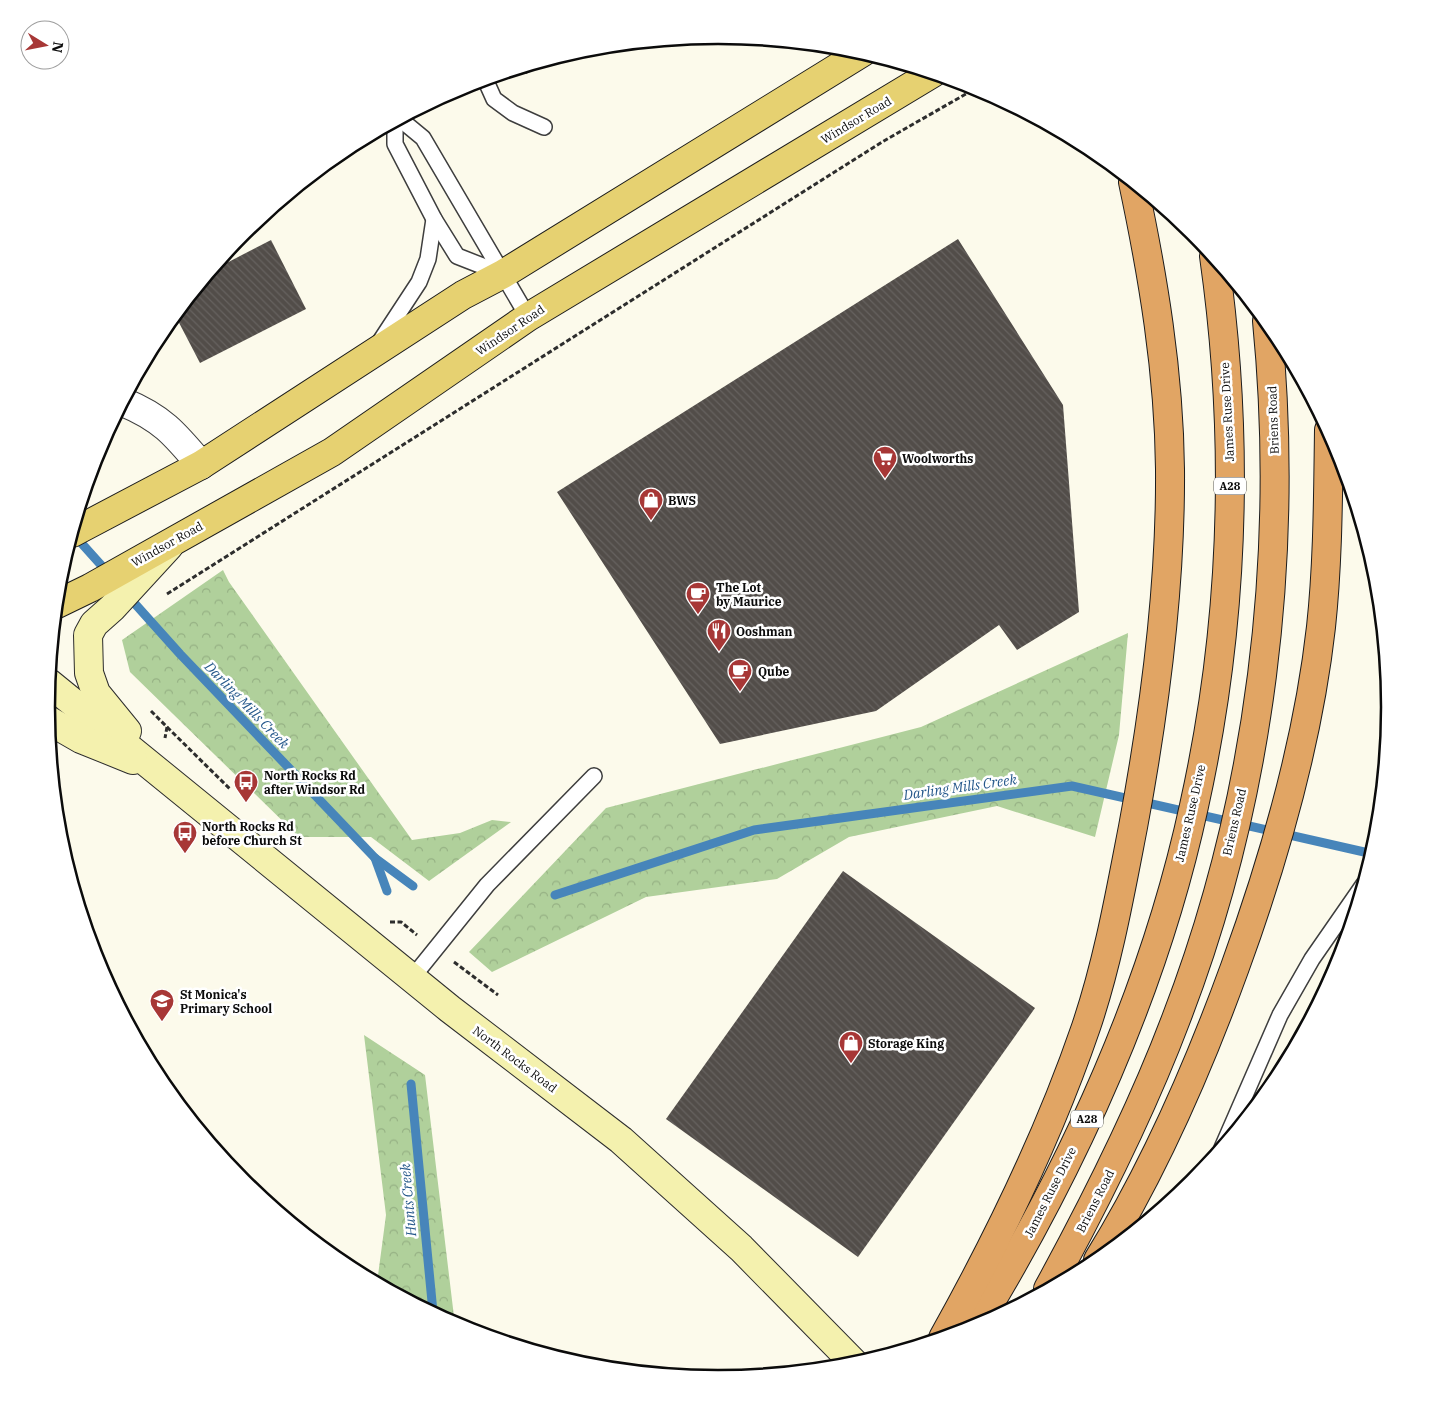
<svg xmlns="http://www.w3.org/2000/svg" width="1437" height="1414" font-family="'IBM Plex Serif',serif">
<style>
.forest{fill:url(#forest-crowns)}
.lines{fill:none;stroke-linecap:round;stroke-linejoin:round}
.stream{stroke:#4785ba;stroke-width:9}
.building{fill:url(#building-back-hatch)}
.lane-casing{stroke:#3e3e3e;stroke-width:18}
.street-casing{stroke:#3e3e3e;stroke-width:30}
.secondary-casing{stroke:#2d2d2d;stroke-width:30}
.primary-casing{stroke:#1c1c1c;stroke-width:30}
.highway-casing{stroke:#1c1c1c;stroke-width:30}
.path{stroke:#2d2d2d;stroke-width:3;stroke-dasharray:5 2.5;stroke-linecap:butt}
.lane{stroke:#fff;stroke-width:15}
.street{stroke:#fff;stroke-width:28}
.secondary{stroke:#f4f1ae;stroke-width:28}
.primary{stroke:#e6d171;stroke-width:28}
.highway{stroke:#e1a564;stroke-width:28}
.labels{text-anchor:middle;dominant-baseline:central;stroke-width:5;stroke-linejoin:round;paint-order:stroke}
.shield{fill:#fff;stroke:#545454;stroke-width:1}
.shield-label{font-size:11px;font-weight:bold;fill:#0b0b0b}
.street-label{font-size:12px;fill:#0b0b0b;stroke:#fff}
.poi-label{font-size:12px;font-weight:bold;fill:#0b0b0b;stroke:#fff;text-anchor:start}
.water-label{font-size:14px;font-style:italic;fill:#25588b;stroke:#fff}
.rim{fill:none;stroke:#0b0b0b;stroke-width:2.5}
</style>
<defs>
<pattern id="forest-crowns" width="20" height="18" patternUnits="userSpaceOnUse" patternTransform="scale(1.25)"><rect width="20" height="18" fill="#b0d09b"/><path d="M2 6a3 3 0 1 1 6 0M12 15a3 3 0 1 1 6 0" fill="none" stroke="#96b184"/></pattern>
<pattern id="building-back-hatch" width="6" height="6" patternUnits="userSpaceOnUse" patternTransform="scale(1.25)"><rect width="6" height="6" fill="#524d49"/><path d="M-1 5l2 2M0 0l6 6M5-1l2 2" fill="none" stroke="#66625f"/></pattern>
</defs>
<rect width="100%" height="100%" fill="#fcfaeb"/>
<g class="forest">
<polygon points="223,570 229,582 412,840 460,833 492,820 511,822 429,881 371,837 299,837 130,672 122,640"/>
<polygon points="1128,633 1119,735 1095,837 997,806 849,837 777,879 646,897 492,972 469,952 606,808 921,727"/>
<polygon points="364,1035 425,1075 455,1325 377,1283 386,1215"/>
</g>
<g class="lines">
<g class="stream">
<polyline points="75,536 110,575"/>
<polyline points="128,596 180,654 375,858 413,886"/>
<polyline points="375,858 387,891"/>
<polyline points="555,895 754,830 1072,786 1373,854"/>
<polyline points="411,1084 433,1312"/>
</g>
</g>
<g class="building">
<polygon points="561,56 526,74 523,68 558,57"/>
<polygon points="958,239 1063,405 1079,612 1017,650 999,625 876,711 720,744 557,492"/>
<polygon points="271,240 306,309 200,363 175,315 211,271"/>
<polygon points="843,871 1035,1008 858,1257 666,1119"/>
</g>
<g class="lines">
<defs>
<g id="lane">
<polyline points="485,79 494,99 513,113 544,127"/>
<polyline points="400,119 423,138 528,317"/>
<polyline points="395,122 395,144 434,219 457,256 503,274"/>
<polyline points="379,343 419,282 428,259 434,219"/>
<polyline points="412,978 487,885 594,776"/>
<polyline points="1222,1148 1280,1015 1312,959 1364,884"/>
</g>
<path id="street" d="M123 402C162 418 175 434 201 465"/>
<g id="secondary">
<polyline points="49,683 450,1009 621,1140 741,1248 855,1364"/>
<polyline points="48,720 81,739 133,760"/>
<polyline points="127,731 96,693 89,673 88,635 94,624 112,608 169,546"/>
</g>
<g id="primary">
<polyline points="72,533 201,465 463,295 503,274 863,52"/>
<polyline points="57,604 90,588 332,452 528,317 933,73"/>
</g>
<g id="highway">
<path d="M1098 1260C1155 1168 1198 1069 1235 967 1275 857 1308 743 1321 627 1328 562 1328 496 1329 430"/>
<path d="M1048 1289C1096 1201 1141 1112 1176 1019 1261 799 1290 555 1267 321"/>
<path d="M975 1328C1073 1167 1154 991 1194 806 1234 626 1240 439 1214 256"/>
<path d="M943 1338C999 1238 1049 1135 1086 1027 1108 962 1120 894 1133 827 1155 709 1171 589 1170 469 1169 372 1153 276 1133 182"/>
</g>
</defs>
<use href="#lane" class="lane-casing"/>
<use href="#street" class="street-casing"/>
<use href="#secondary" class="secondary-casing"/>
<use href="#primary" class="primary-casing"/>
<use href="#highway" class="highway-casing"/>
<g class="path">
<polyline points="167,594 882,142 978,87"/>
<polyline points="151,711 167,727 165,738"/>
<polyline points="167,727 230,789"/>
<polyline points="390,922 401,922 417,935"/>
<polyline points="454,962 498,995"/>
</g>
<use href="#lane" class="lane"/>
<use href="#street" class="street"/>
<use href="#secondary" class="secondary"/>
<use href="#primary" class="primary"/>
<use href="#highway" class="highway"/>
</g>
<defs>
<symbol id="supermarket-pin" viewBox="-11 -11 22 30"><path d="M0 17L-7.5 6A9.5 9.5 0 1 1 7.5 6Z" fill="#a73736" stroke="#fff"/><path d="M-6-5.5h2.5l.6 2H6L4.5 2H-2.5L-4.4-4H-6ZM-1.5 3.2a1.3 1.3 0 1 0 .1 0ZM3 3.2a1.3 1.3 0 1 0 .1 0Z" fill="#fff"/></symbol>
<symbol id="shop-pin" viewBox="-11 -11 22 30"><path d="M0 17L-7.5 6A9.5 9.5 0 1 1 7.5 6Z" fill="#a73736" stroke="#fff"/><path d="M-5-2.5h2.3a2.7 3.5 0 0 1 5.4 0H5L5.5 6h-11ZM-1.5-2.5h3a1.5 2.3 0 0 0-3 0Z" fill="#fff"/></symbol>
<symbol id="cafe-pin" viewBox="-11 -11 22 30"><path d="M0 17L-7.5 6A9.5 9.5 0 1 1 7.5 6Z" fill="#a73736" stroke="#fff"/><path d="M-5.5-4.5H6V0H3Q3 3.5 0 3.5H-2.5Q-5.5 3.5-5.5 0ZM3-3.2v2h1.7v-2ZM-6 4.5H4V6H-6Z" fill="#fff"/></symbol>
<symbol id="restaurant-pin" viewBox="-11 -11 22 30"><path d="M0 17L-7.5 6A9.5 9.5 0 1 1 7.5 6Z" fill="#a73736" stroke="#fff"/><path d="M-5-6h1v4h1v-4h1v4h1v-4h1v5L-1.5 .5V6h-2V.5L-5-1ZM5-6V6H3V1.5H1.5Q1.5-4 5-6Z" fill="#fff"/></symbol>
<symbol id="bus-pin" viewBox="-11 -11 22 30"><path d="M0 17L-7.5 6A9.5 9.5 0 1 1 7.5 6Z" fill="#a73736" stroke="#fff"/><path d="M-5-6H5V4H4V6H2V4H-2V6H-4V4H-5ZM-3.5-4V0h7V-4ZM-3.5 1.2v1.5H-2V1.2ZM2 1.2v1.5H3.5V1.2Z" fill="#fff"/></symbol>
<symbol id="school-pin" viewBox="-11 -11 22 30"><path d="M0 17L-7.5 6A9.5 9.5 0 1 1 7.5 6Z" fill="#a73736" stroke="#fff"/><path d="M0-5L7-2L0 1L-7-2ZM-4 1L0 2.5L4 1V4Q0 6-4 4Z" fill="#fff"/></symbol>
</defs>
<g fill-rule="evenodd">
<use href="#supermarket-pin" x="871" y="444" width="28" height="38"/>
<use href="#shop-pin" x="637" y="486" width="28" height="38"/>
<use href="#cafe-pin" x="684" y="580" width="28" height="38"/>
<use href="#restaurant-pin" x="705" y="617" width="28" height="38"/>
<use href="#cafe-pin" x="726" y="657" width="28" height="38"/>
<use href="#bus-pin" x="232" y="768" width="28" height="38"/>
<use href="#bus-pin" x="171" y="819" width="28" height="38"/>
<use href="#school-pin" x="148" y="987" width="28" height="38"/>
<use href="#shop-pin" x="837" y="1029" width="28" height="38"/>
</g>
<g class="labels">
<g class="shield">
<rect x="1214" y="477.5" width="32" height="17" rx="4"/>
<rect x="1071" y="1110.5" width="32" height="17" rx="4"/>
</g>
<g class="shield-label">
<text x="1230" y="486">A28</text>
<text x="1087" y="1119">A28</text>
</g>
<g class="street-label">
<text transform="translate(856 120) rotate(-31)">Windsor Road</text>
<text transform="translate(510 330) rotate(-34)">Windsor Road</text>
<text transform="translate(1227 412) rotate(-93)">James Ruse Drive</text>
<text transform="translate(1273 420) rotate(-92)">Briens Road</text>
<text transform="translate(167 544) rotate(-29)">Windsor Road</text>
<text transform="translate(1190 813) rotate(-77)">James Ruse Drive</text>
<text transform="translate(1234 822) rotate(-77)">Briens Road</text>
<text transform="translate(515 1059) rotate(37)">North Rocks Road</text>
<text transform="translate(1050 1192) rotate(-63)">James Ruse Drive</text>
<text transform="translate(1095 1201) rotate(-63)">Briens Road</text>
</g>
<g class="poi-label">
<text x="902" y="458">Woolworths</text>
<text x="668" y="500">BWS</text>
<text x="716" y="587">The Lot<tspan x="716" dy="14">by Maurice</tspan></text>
<text x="736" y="631">Ooshman</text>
<text x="758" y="671">Qube</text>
<text x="264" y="775">North Rocks Rd<tspan x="264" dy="14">after Windsor Rd</tspan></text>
<text x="202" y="826">North Rocks Rd<tspan x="202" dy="14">before Church St</tspan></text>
<text x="180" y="994">St Monica's<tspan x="180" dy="14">Primary School</tspan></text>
<text x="868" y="1043">Storage King</text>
</g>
<g class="water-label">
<text transform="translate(247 705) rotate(46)">Darling Mills Creek</text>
<text transform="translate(960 787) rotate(-8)">Darling Mills Creek</text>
<text transform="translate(408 1200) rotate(-95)">Hunts Creek</text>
</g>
</g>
<path d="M0 0H1437V1414H0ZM55 707a663 663 0 1 1 1326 0a663 663 0 1 1-1326 0Z" fill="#fff" fill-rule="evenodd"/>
<path class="rim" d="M55 707a663 663 0 1 1 1326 0a663 663 0 1 1-1326 0Z"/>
<g transform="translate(45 45) rotate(100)"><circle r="24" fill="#ffffff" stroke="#9d9d9d"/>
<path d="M0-4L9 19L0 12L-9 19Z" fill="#a73736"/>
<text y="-8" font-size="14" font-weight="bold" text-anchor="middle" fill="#0b0b0b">N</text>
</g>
</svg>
